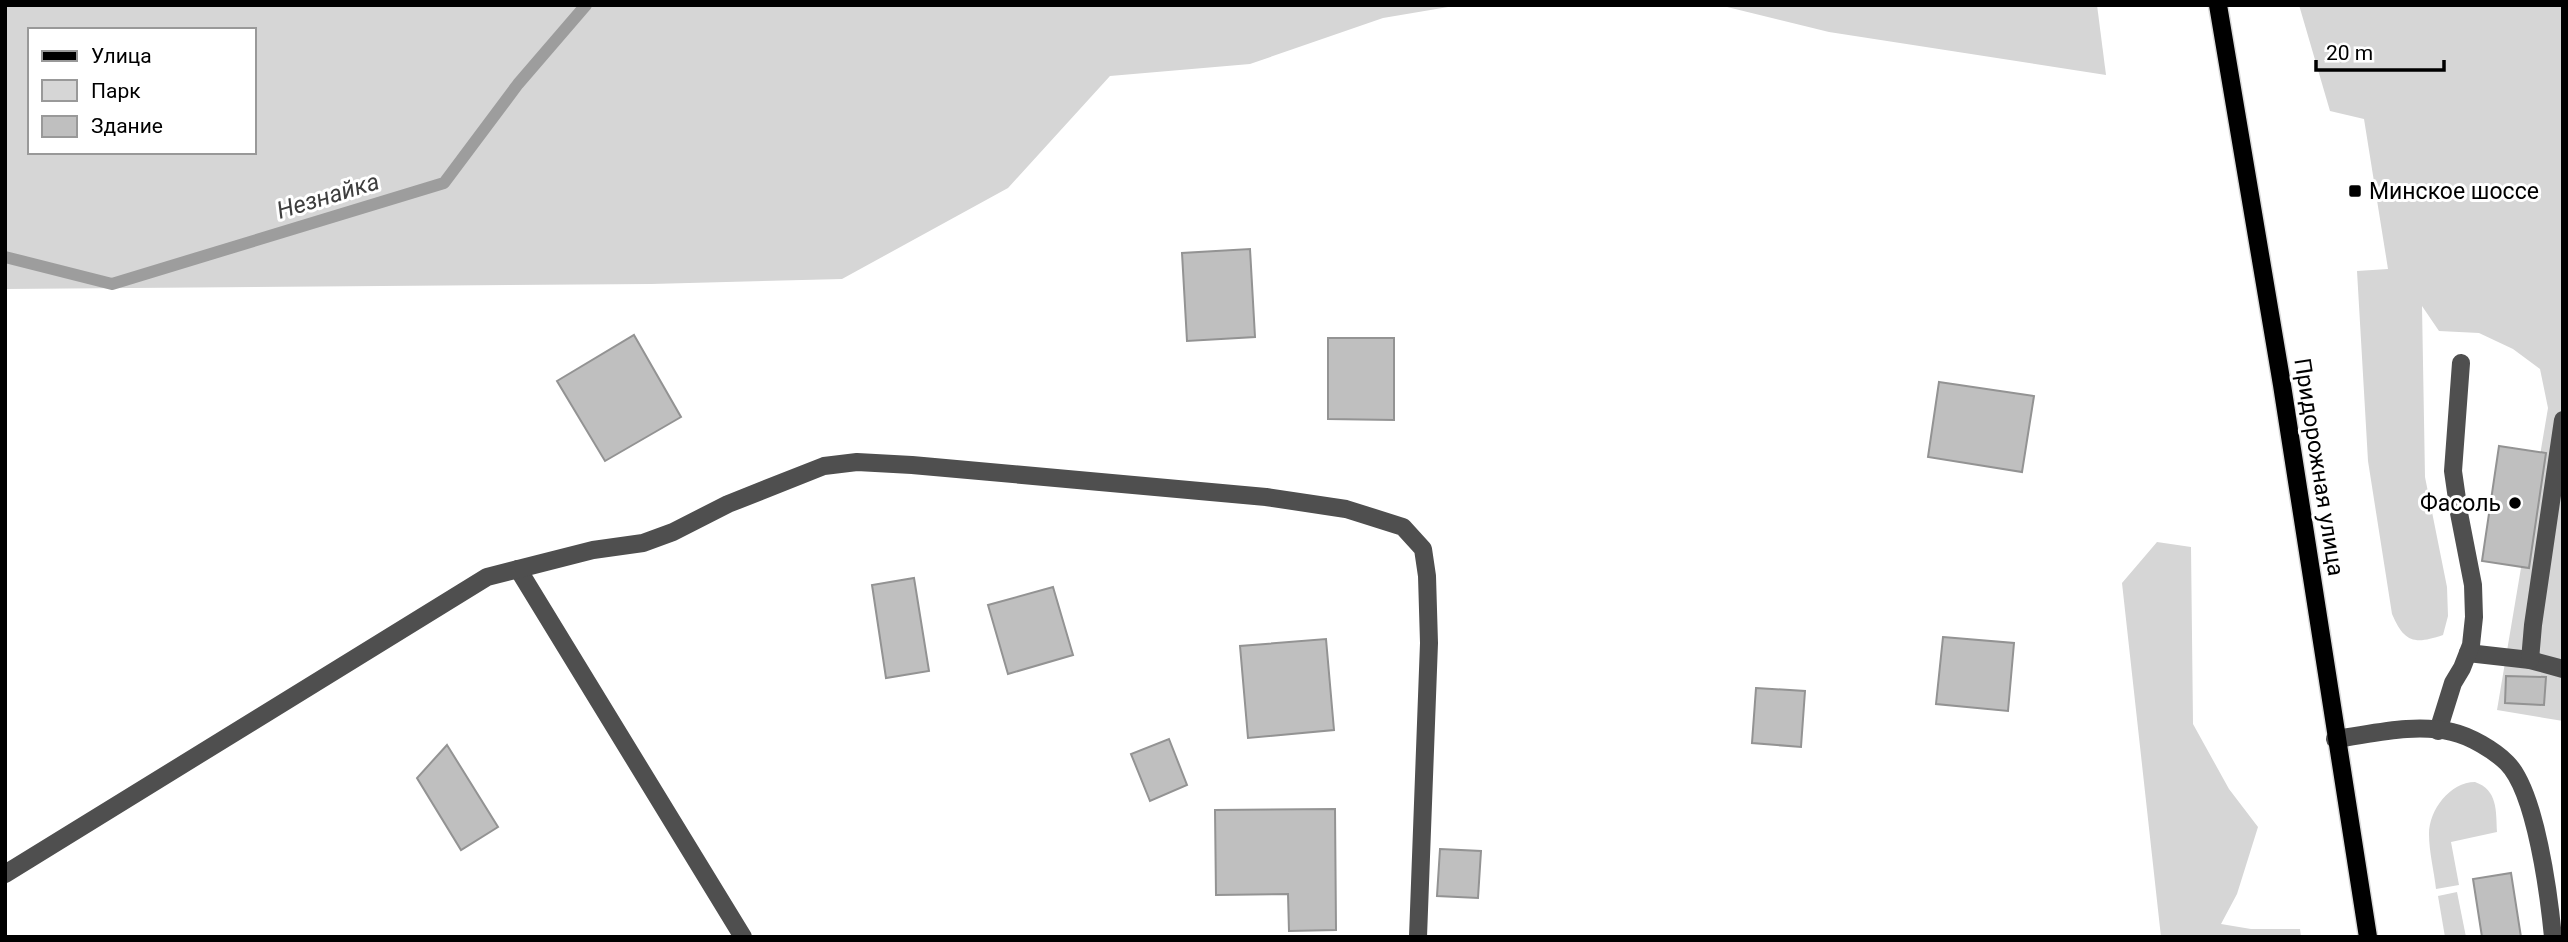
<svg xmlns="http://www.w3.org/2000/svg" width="2568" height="942" font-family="Roboto,sans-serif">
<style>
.green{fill:#d6d6d6;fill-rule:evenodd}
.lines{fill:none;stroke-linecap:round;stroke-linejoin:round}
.stream{stroke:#9d9d9d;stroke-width:12}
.building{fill:#bfbfbf;stroke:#939393;stroke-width:2}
.major-casing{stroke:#dbdbdb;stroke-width:21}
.minor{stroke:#4f4f4f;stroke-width:18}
.major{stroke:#000;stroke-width:18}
.poi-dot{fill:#000;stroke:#fff;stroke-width:2.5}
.labels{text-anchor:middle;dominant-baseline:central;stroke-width:6;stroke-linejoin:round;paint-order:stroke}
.poi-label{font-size:23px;fill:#000;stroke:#fff;text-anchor:start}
.street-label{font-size:23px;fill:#000;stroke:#fff}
.water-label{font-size:24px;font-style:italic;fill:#3e3e3e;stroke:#fff}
</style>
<rect width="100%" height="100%" fill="#fff"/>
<g class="green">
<path d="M5 5H1460L1383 18 1250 64 1110 76 1008 188 842 279 651 284 5 289ZM30 30H254V152H30Z"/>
<polygon points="1719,5 2097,5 2106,75 1829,32"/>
<path d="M2299 5H2563V721L2497 710 2548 408 2540 369 2513 349 2479 333 2439 331 2422 306 2425 477 2447 587 2448 616 2443 635C2414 645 2404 642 2392 614L2368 461 2357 271 2388 269 2364 119 2330 111Z"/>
<polygon points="2157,542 2191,547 2193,724 2229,789 2258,827 2237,894 2221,924 2251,929 2300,929 2301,937 2161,937 2122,583"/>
<path d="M2475 782C2498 790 2496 811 2497 832L2451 842 2459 885 2436 889C2434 871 2429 852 2429 834 2429 810 2450 782 2475 782Z"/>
<polygon points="2457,892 2466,937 2445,937 2438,896"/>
</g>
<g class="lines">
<polyline class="stream" points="5,257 112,284 444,183 518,84 586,5"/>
</g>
<g class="building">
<polygon points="1250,249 1255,337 1187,341 1182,253"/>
<polygon points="634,335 681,417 605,461 557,381"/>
<polygon points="1328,338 1394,338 1394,420 1328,419"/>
<polygon points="1939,382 2034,396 2022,472 1928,457"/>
<polygon points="2499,446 2546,453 2529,568 2482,561"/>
<polygon points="914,578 929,671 886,678 872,585"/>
<polygon points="1053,587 1073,655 1008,674 988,605"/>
<polygon points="1943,637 2014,643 2008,711 1936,704"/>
<polygon points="1326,639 1334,730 1248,738 1240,646"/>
<polygon points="2506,676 2546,677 2544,705 2505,703"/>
<polygon points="1756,688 1805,691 1801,747 1752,743"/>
<polygon points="1169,739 1187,785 1150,801 1131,754"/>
<polygon points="447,745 498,827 461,850 417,778"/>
<polygon points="1335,809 1336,930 1289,931 1288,894 1216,895 1215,810"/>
<polygon points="1440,849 1481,851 1478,898 1437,896"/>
<polygon points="2511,873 2521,937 2482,937 2473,879"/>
</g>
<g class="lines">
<defs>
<polyline id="major" points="2218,5 2282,385 2368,937"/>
</defs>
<use href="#major" class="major-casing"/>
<g class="minor">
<polyline points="518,569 743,937"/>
<polyline points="2468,653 2530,660 2563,669"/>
<polyline points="2530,660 2533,625 2563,420"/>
<polyline points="2438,731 2453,683 2462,668 2471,645 2474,617 2473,585 2459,513 2453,471 2461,363"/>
<path d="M2335 739C2373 734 2414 723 2452 732 2470 736 2494 750 2507 763 2536 792 2549 896 2553 937"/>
<polyline points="5,874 487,577 593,550 643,543 673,532 728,504 824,466 857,462 912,465 1266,497 1346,509 1403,527 1423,549 1427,576 1429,643 1418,937"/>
</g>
<use href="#major" class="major"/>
</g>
<g class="poi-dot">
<rect x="2348" y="184" width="14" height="14" rx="3.5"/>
<circle cx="2515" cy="503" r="7"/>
</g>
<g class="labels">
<g class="poi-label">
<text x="2369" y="191">Минское шоссе</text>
<text x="2501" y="503" text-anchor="end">Фасоль</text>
</g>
<g class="street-label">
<text transform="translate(2319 467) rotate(81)">Придорожная улица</text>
</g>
<g class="water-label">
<text transform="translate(328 196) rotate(-17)">Незнайка</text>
</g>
</g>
<rect width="2568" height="942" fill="none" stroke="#000000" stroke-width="14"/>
<rect x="28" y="28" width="228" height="126" fill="#ffffff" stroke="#999999" stroke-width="2"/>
<rect x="42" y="51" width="35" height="10" fill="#000000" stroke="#999999" stroke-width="2"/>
<text x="91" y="63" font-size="21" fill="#000000">Улица</text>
<rect x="42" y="80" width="35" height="21" fill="#d6d6d6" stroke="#999999" stroke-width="2"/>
<text x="91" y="98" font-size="21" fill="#000000">Парк</text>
<rect x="42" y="116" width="35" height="21" fill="#bfbfbf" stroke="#999999" stroke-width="2"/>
<text x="91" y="133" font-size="21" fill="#000000">Здание</text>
<path d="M2316 60v10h128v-10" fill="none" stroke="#000000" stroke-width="3.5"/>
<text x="2326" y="60" font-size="21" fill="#000000" stroke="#ffffff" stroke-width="5" paint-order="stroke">20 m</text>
</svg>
